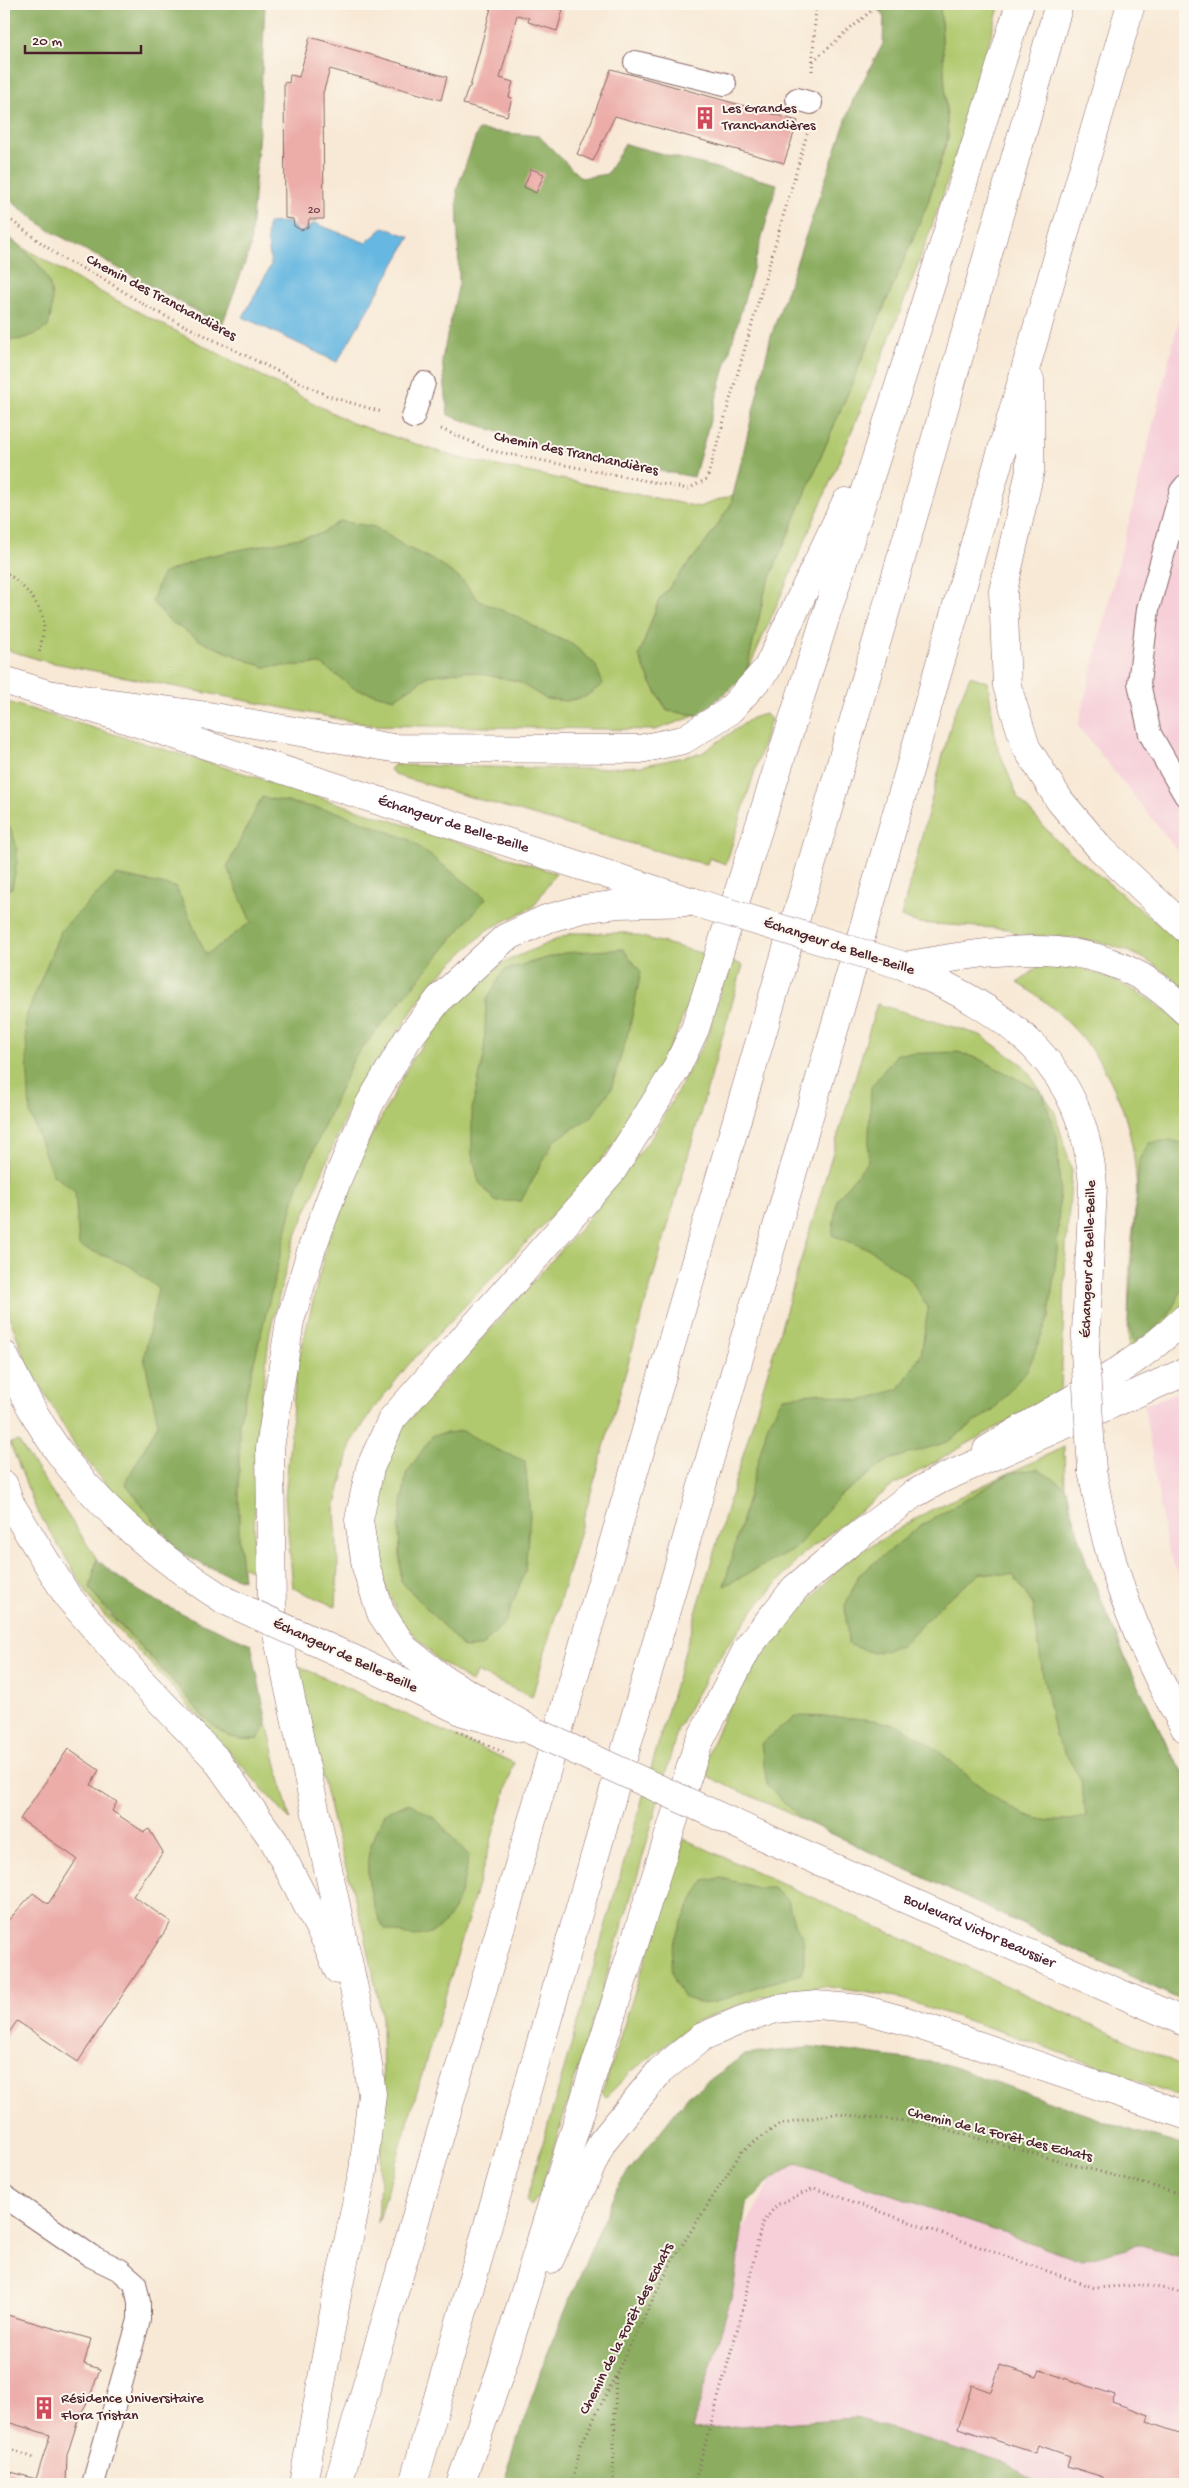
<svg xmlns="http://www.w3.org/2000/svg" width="1189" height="2488" font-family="'Gochi Hand',sans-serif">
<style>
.built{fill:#f6cfd9}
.green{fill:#b1c96e;stroke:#7e744c}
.forest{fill:#8cad61;stroke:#6b6646}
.water{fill:#66b7e1;stroke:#586b86}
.building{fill:#ecaca8}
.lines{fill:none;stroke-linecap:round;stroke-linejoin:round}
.service-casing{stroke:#876667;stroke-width:24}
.minor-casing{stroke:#876667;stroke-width:29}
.tertiary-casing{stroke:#876667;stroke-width:29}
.trunk-casing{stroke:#876667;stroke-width:29}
.path{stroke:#876667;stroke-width:3;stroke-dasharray:1 4;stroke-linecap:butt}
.service{stroke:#fff;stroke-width:22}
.minor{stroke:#fff;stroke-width:28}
.tertiary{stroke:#fff;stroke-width:28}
.trunk{stroke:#fff;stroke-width:28}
.tertiary-bridge-casing{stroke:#876667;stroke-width:29;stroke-linecap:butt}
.path-bridge{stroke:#876667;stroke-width:3;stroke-dasharray:1 4;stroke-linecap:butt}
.tertiary-bridge{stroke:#fff;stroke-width:28}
.labels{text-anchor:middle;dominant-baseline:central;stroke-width:4;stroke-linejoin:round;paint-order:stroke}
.number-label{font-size:12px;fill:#72424a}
.poi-label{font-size:15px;fill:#4a1f2b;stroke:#fbf7ec;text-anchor:start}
.street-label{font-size:15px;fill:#4a1f2b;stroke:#fbf7ec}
</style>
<rect width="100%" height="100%" fill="#fbf7ec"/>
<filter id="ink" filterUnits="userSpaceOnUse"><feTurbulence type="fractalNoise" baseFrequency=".02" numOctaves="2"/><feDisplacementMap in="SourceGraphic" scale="10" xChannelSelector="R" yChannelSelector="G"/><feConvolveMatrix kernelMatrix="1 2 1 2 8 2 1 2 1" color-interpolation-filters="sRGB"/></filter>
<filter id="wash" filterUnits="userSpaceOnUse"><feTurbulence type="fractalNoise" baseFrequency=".0096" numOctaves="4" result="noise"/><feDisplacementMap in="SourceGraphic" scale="20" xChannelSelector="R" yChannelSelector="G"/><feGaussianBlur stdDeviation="1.12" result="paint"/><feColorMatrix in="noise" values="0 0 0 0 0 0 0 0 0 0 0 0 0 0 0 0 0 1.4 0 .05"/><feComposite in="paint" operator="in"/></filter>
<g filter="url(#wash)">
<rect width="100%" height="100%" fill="#f8e9d6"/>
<g class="built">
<polygon points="1185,296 1185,860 1078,726"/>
<polygon points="1185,1389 1185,1592 1166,1543 1144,1405"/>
<polygon points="813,2149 1185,2225 1185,2484 628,2484 653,2388 778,2169"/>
</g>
<g class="green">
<path d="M940 4H1000C983 60 969 118 950 174 892 346 818 511 745 677L766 587 927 205 948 137Z"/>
<polygon points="4,236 85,284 352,423 458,458 699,507 733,495 731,504 707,541 659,600 639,656 651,683 667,711 698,715 655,730 370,725 44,661 4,649"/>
<path d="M970 676 988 682 996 743 1018 798 1057 841 1185 946V988C1168 974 1148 959 1127 951 1092 936 1052 937 1016 935L1009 929 918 923 901 917 953 716Z"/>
<polygon points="4,701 243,773 556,873 533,907 487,930 431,983 351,1103 293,1243 270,1331 257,1434 253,1571 154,1529 108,1487 74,1444 27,1363 4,1303"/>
<polygon points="765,714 771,719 726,864 709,858 707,864 688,860 398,776 390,770 394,765 580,769 641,766 702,753 752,718"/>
<polygon points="572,933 627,933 705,954 677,1033 647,1092 611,1148 575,1192 409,1364 374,1408 351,1444 335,1509 338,1565 336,1607 293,1588 285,1498 296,1371 328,1239 363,1152 414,1056 466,992 504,962"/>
<polygon points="729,961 743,965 532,1697 476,1672 472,1683 438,1660 401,1621 379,1572 373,1524 381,1472 401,1429 581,1228 654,1134 708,1035"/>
<path d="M1040 965C1052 965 1066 965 1078 967 1112 976 1164 1002 1185 1031V1304L1175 1318 1129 1351C1127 1314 1129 1276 1132 1238 1134 1218 1138 1197 1136 1178 1131 1093 1089 1027 1018 983Z"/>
<polygon points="877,1004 980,1035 1023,1065 1054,1110 1072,1171 1066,1247 1061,1391 894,1485 805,1552 754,1609 709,1672 678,1728 640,1867 539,2196 531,2206 526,2201 691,1630"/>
<polygon points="18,1441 97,1559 90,1588 107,1612 184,1693 203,1717 258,1739 267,1723 290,1820 162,1676 94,1604 36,1509 10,1443"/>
<polygon points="1064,1447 1065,1486 1087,1565 1126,1660 1172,1755 1185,1774 1185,2002 782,1810 699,1773 729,1705 775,1638 847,1560 929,1511"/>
<polygon points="296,1665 514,1763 378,2223 383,2099 382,2017 364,1930 334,1826"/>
<polygon points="684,1839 1185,2067 1185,2098 1015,2036 896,1997 822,1986 761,1997 695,2022 633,2070 606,2097 602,2093"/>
</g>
<g class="forest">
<polygon points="4,4 265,4 260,117 250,249 222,325 49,230 4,196"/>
<polygon points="869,4 940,4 948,137 927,205 766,587 745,677 698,715 668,711 651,683 639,656 659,600 707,541 731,504 771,336 853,100 883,44 884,14"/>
<polygon points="478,130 539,136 581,178 607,174 625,144 777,184 694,477 596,459 528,442 448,415 442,359 459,283 457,189"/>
<path d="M4 233C38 261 62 279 48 327 36 334 18 345 4 337Z"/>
<polygon points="340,521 375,527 404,546 437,562 462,580 479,601 518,617 543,632 572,644 595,664 603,684 585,697 566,701 546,699 517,681 466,671 428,676 394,699 355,689 321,664 264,667 204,643 170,621 152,602 162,574 208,556 320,534"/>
<polygon points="262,797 337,812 410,840 486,898 354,1058 297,1188 239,1423 239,1537 243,1580 205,1566 176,1549 125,1483 158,1424 144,1357 158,1288 130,1266 79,1246 75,1191 52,1174 30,1113 25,1019 61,930 116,875 176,887 206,955 251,922 227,867"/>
<path d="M4 819C22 845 18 859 12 888L4 893Z"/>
<polygon points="623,949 641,972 630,1026 611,1089 592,1116 554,1141 521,1201 495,1201 479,1182 472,1154 472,1109 484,1056 486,1001 504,970 564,953"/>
<polygon points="958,1052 979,1059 1042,1092 1057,1136 1060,1187 1057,1250 1049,1317 1028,1369 994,1409 947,1442 889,1460 838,1497 795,1549 724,1586 768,1424 783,1397 823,1393 860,1401 899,1389 921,1355 928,1308 911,1280 871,1250 832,1235 837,1199 868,1161 871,1087 897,1054"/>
<polygon points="1170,1140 1185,1144 1185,1284 1168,1316 1152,1331 1134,1343 1128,1322 1139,1160 1149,1143"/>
<polygon points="463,1431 495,1449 525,1461 530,1516 525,1571 506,1621 481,1647 464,1648 401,1581 399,1528 406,1474 433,1435"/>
<path d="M1037 1469 1065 1486 1087 1565 1126 1660 1172 1755 1185 1774V2002L801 1819 767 1785 761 1744 795 1716C825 1717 871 1716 898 1726 904 1728 910 1732 915 1735 970 1767 1014 1841 1086 1816L1081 1780 1055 1736 1043 1676 1033 1605 1013 1575 981 1573 946 1600 901 1646 873 1653 848 1644 845 1606 859 1575 919 1527 1010 1473Z"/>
<path d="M97 1559C136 1598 201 1622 251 1644L267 1723 258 1739C244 1740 234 1740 222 1732 201 1718 188 1697 172 1679 144 1649 114 1621 90 1588Z"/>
<path d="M409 1803 436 1819 469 1856C463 1884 457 1928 423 1935 411 1938 396 1932 385 1929 373 1911 366 1880 368 1858 370 1843 379 1827 384 1813Z"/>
<path d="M722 1878 757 1888H773L788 1901 795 1927 803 1937 805 1961 801 1974 756 1987 723 2000 704 2004 683 1997C680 1990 673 1980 672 1972 666 1945 691 1903 704 1881Z"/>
<polygon points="814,2047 945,2064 1127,2129 1185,2146 1185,2258 1137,2245 1082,2260 797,2163 767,2183 746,2205 733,2291 692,2429 856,2418 1007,2464 1040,2484 503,2484 543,2364 618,2185 689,2095 744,2055"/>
</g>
<polygon class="water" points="288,222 300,233 314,223 366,243 384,227 410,237 337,362 243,317 271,265 267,236 268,223"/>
<g id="blocks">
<g class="building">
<polygon points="492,4 539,4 563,10 557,31 528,22 529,18 517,15 500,78 513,82 509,97 512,98 507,116 463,104 468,88 470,87"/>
<polygon points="310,37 447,77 441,100 330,69 323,93 324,219 309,219 308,227 301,230 294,226 293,219 285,218 284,82 289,83 290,75 299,77"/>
<polygon points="611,69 798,121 784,163 615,116 593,161 577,154 592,120"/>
<polygon points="531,169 544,174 536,193 524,187"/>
<polygon points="68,1749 99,1770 91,1785 117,1802 112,1811 144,1832 149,1829 163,1852 133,1896 171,1922 78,2062 17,2021 4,2040 4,1925 33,1893 48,1904 77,1859 20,1819"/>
<polygon points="4,2314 91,2339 84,2364 100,2369 89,2399 79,2417 67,2455 66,2484 4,2484 4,2470 36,2479 50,2435 4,2421"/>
<polygon points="1000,2365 1037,2377 1040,2370 1115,2395 1112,2402 1149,2415 1147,2422 1182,2434 1185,2425 1185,2484 1101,2484 1103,2477 1067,2466 1070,2456 1038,2445 1035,2453 958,2428 972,2385 991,2392"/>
</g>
</g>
</g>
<g filter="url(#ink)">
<use href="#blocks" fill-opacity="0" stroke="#876667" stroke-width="1"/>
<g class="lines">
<defs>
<g id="service">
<polyline points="635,62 725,84"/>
<polyline points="797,99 811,103"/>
<polyline points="413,417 424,383"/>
<polyline points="1185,486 1181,491 1148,609 1139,683 1150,734 1185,795"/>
<polyline points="4,2196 91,2256 120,2270 135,2283 139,2302 139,2320 93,2484"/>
</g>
<g id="minor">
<path d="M904 966C1007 948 1103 928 1185 1011"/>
<path d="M987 1450C1054 1407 1128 1374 1185 1318"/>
</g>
<g id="tertiary">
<path id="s1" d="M4 680 690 901"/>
<path d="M904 966C1009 1013 1085 1063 1093 1187L1085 1352"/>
<path d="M4 1355C22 1392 42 1431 68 1464 112 1519 166 1563 226 1601"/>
<path d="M1092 1471C1097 1495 1101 1519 1107 1542 1124 1607 1152 1670 1185 1728"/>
<polyline points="360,1662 463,1712 520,1728"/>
<path id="s2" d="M773 1841 1185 2022"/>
</g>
<g id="trunk">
<polyline points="1030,380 1030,471 1003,591 1007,686 1026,747 1060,801 1100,848 1185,928"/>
<polyline points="54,695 208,716 393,748 640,749 683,740 728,712 767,669 846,502"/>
<polyline points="4,1485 10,1503 68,1597 140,1680 215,1758 274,1841 327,1943 338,1970"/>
<polyline points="533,1731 442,1678 404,1648 381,1613 366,1567 359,1520 370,1468 392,1419 612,1171 675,1071 695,1029 1020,4"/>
<polyline points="550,2259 602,2142 660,2071 702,2037 741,2020 776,2009 817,2005 862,2009 906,2021 1185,2115"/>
<polyline points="303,2484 338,2290 363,2171 372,2094 363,2030 272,1611 270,1448 290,1321 312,1248 338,1178 370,1103 407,1040 440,998 505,938 546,919 582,909 619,904 694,902"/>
<polyline points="338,2484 921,490 1059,4"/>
<polyline points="413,2484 1131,4"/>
<polyline points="460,2484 501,2370 576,2126 698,1744 748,1647 795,1588 853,1540 912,1495 941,1479 1185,1372"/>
</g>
</defs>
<use href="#service" class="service-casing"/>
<use href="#minor" class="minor-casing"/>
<use href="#tertiary" class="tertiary-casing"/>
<use href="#trunk" class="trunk-casing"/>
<g class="path">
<polyline points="813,61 871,11 873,4"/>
<polyline points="812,71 816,4"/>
<polyline points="4,215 63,259 102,278 151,309 328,396 382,412"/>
<polyline points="441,429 493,451 688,489 707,479 807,134"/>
<path d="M4 571C20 582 38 600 43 619 46 629 40 644 39 655"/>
<polyline points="4,2447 34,2458"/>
<polyline points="572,2484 581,2445 672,2261 742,2151 778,2125 834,2114 918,2122 1185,2195"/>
<polyline points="613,2484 616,2376"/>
<polyline points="694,2484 741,2316 762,2223 777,2205 814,2188 1095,2288 1142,2285 1185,2292"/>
</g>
<use href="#service" class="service"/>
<use href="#minor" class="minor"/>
<use href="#tertiary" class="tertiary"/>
<use href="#trunk" class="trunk"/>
<defs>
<g id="tertiary-bridge">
<polyline points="694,902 904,966"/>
<polyline points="1085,1352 1092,1471"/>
<polyline points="226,1601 360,1662"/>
<polyline points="533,1731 773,1841"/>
</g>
</defs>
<use href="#tertiary-bridge" class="tertiary-bridge-casing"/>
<polyline class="path-bridge" points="457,1731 507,1754"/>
<use href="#tertiary-bridge" class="tertiary-bridge"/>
</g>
</g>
<defs>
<symbol id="building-bare" viewBox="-9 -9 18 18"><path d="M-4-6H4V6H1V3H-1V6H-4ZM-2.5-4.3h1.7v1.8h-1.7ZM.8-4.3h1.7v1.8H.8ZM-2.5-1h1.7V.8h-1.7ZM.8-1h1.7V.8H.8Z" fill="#d1495b" stroke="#fbf7ec" stroke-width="2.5" paint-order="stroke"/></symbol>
</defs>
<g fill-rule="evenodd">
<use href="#building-bare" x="689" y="102" width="32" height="32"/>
<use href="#building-bare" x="28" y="2392" width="32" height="32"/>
</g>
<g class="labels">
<g class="number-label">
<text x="314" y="211">20</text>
</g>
<g class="poi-label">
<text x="722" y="109">Les Grandes<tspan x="722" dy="17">Tranchandières</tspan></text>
<text x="61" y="2399">Résidence Universitaire<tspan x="61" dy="17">Flora Tristan</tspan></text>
</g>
<g class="street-label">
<text transform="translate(161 298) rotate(28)">Chemin des Tranchandières</text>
<text transform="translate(576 454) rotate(12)">Chemin des Tranchandières</text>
<text stroke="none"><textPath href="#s1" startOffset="472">Échangeur de Belle-Beille</textPath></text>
<text transform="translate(839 947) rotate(18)">Échangeur de Belle-Beille</text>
<text transform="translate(1089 1259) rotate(-88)">Échangeur de Belle-Beille</text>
<text transform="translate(345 1656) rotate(25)">Échangeur de Belle-Beille</text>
<text stroke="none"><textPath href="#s2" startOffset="225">Boulevard Victor Beaussier</textPath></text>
<text transform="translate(1000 2135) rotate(14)">Chemin de la Forêt des Echats</text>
<text transform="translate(627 2329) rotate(-63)">Chemin de la Forêt des Echats</text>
</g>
</g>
<rect width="1189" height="2488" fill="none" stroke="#fbf7ec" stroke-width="20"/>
<path d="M25 45v8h116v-8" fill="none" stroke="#4a1f2b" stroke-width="2.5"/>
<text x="32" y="45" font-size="15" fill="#4a1f2b" stroke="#fbf7ec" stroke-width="4" paint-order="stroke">20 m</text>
</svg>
